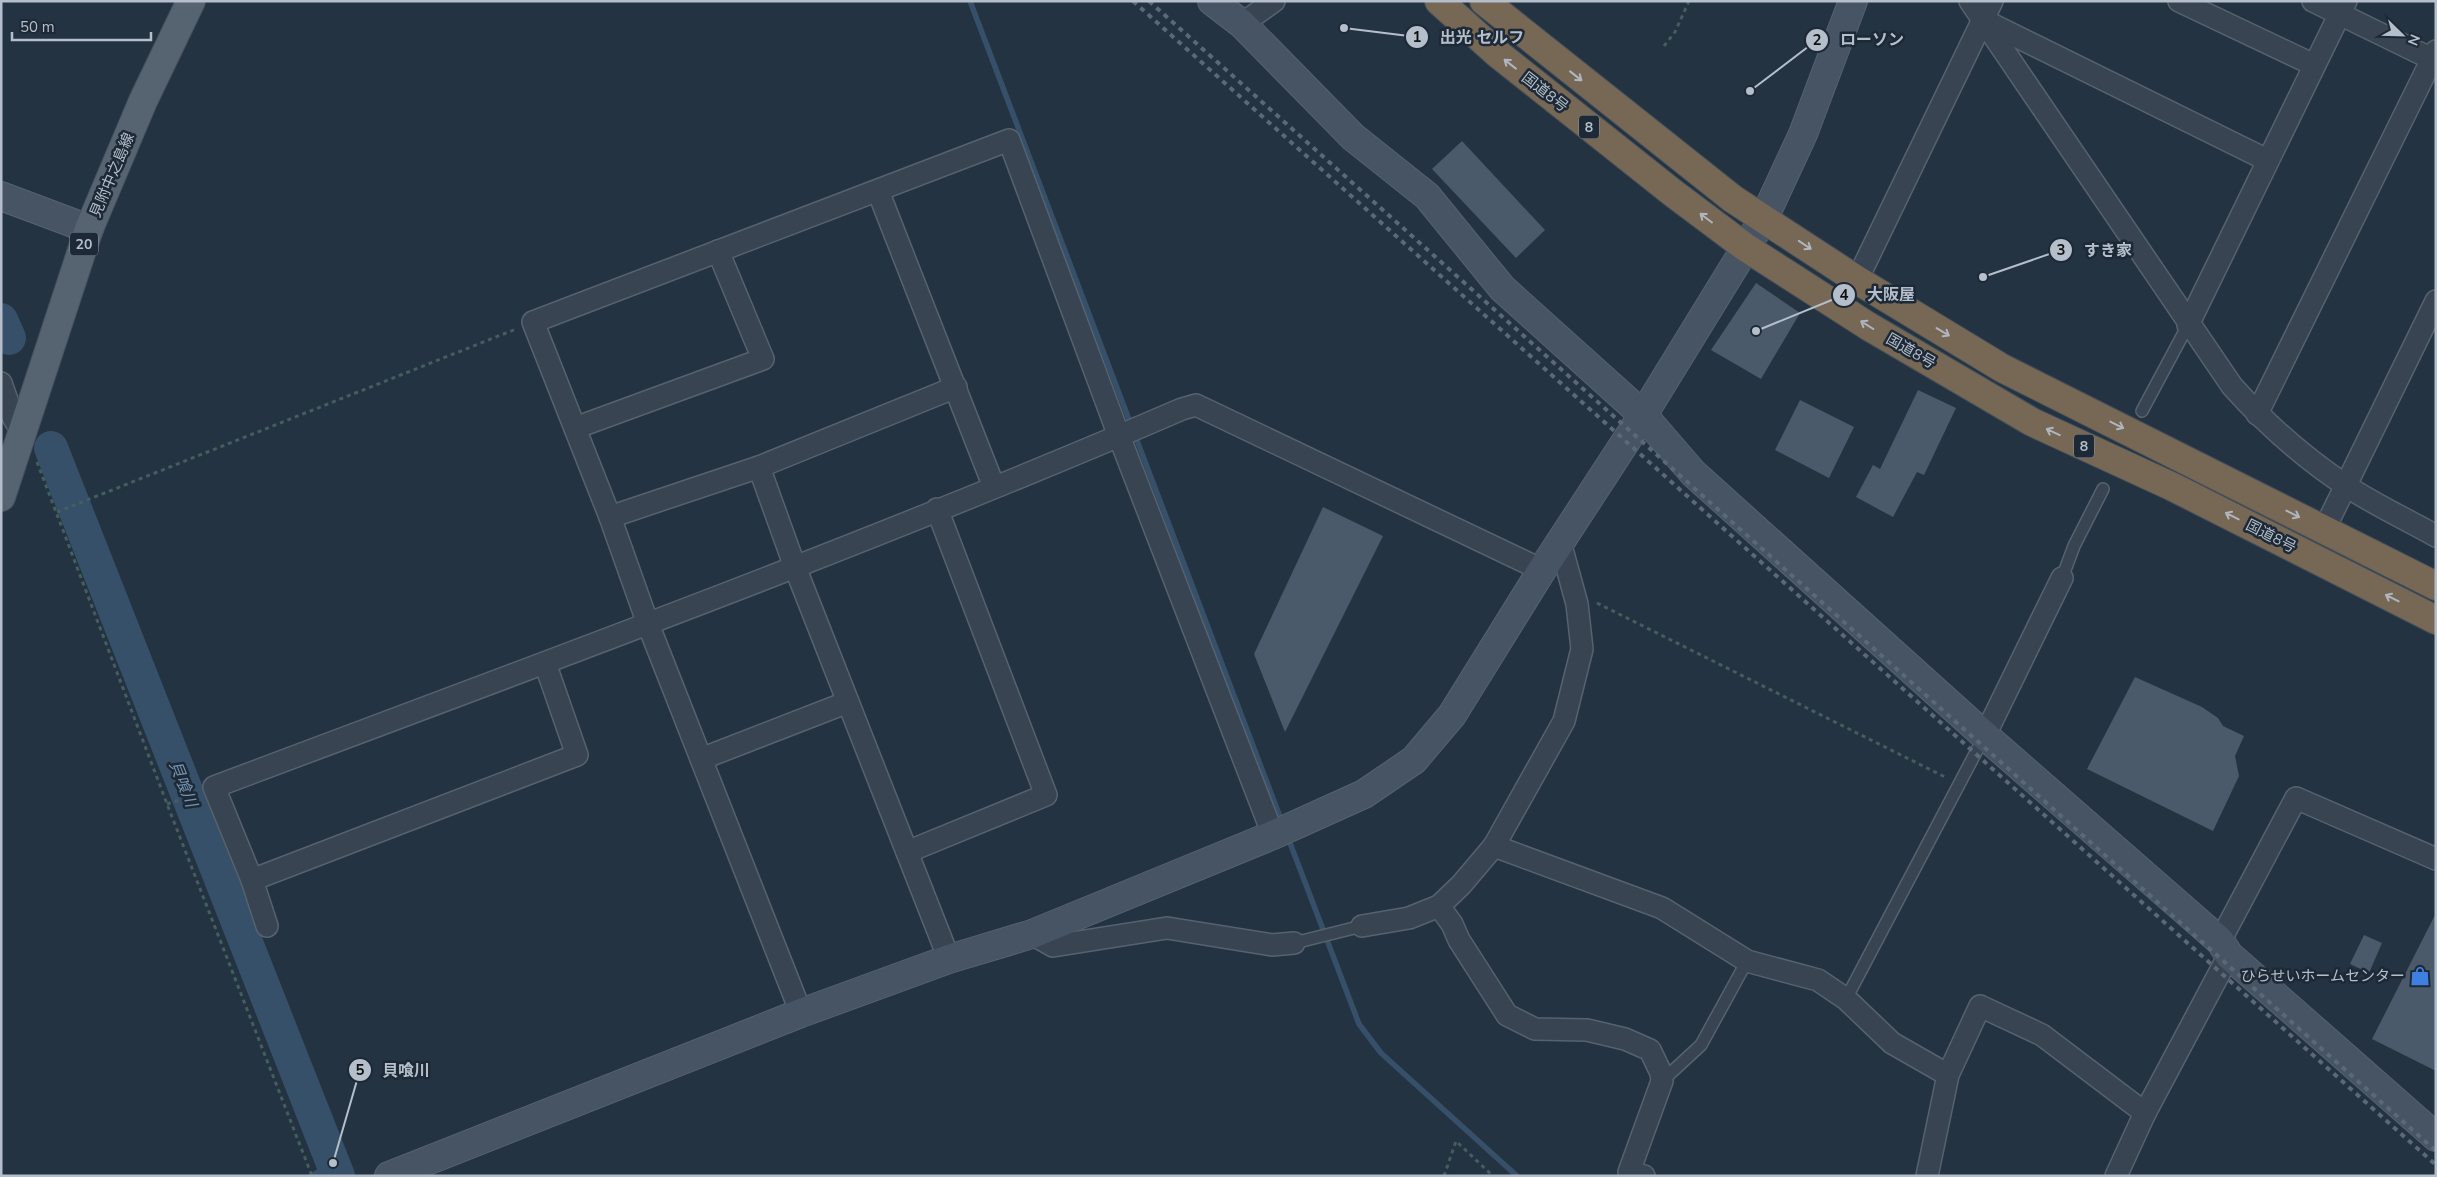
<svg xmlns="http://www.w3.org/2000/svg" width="2437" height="1177" font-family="'Nunito Sans','Noto Sans JP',sans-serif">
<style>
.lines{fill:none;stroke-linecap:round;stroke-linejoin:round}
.stream{stroke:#375069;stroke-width:5.5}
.river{stroke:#375069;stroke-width:34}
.building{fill:#4a5a6a}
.lane-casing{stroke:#56626e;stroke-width:14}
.street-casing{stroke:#56626e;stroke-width:24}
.secondary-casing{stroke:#56626e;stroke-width:30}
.primary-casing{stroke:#45505d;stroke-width:30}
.highway-casing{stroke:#434f5b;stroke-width:30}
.path{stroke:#445e5e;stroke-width:3;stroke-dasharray:4 4;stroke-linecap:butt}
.lane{stroke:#384451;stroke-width:11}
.street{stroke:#384451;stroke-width:21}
.secondary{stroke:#465464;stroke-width:28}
.primary{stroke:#566471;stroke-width:28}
.highway{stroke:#776755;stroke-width:28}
.rail{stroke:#5a6978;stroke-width:4;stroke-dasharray:5 5;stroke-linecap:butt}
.oneway{stroke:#afb6bf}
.labels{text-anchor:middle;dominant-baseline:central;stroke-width:5;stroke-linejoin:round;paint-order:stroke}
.shield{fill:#1d2936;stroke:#87929e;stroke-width:1}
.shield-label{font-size:14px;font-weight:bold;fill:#b5bfcb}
.street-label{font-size:15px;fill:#b5bfcb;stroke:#1d2936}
.poi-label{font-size:15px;fill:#b5bfcb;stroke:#1d2936;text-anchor:end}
.water-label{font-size:16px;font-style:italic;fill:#7493af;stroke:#1d2936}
.leader{fill:none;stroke:#b5bfcb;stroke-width:2}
.callout-dot{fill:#b5bfcb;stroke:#1d2936;stroke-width:2}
.mark-label{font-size:15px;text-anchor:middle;font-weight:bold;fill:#111}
.callout-label{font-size:16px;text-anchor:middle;font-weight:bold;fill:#b5bfcb;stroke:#1d2936;stroke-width:5;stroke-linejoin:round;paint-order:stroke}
</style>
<rect width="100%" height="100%" fill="#243341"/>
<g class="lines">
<g class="stream">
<polyline points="970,1 1282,822"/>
<polyline points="1287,835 1359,1024 1381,1053 1517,1176"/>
<polyline points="311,1176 333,1163"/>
</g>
<g class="river">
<polyline points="1,320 9,338"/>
<polyline points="51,448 338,1176"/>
</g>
</g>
<g class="building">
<polygon points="1462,141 1545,230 1516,258 1432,169"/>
<polygon points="1756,283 1800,313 1761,379 1711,350"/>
<polygon points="1918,390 1956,408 1924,475 1917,472 1893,517 1856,497 1873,465 1880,469"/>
<polygon points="1800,400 1854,427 1829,478 1775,450"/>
<polygon points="1323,507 1383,536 1285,732 1254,654"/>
<polygon points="2135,677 2202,707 2218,718 2223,726 2244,736 2235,756 2239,776 2213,831 2087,769"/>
<polygon points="2436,913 2436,1071 2372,1039"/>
<polygon points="2364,935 2382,943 2369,973 2350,964"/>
</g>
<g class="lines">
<defs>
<g id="lane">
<polyline points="2142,411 2188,325"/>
<polyline points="2062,578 2074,546 2103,489"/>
<polyline points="1294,943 1362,926"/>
<polyline points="1846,999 1985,735"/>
<polyline points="1662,1081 1701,1045 1747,961"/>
</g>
<g id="street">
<path d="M1970 1 2232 386C2265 423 2303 457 2345 485 2373 504 2406 519 2436 536"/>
<polyline points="2179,1 2314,65"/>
<polyline points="2313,1 2436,61"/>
<polyline points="1983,20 2267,160"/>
<polyline points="1242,24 1274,1"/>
<polyline points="878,191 994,487"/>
<polyline points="1857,280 1992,1"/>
<polyline points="2188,325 2346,1"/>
<polyline points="1,383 13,417 22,432"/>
<polyline points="2257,414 2436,51"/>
<polyline points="575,428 763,359 718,251"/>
<polyline points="759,467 795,567 949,959"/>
<polyline points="610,517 759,467 956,387"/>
<polyline points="2324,530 2436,301"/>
<polyline points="1988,729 2062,578"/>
<polyline points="701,759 848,702"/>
<polyline points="1494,846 1662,908 1747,961 1818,980 1846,999 1892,1043 1948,1075"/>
<polyline points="907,852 1046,795 937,509"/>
<polyline points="252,880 577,755 545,663"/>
<polyline points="1439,906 1452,924 1459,940 1507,1015 1535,1029 1587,1030 1625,1039 1650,1050 1661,1073 1662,1081 1629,1172 1644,1176"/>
<path d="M267 926 252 880 214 787C538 665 864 546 1182 409L1196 405 1542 570"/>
<polyline points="1362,926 1409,918 1439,906 1461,885 1494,846 1564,721 1582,649 1577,604 1560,542"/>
<polyline points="1032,934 1053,946 1167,928 1272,945 1294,943"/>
<polyline points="2220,941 2296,798 2436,859"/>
<polyline points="801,1013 648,624 610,517 533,322 1009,140 1119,436 1273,835"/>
<polyline points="1927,1176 1948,1075 1980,1006 2042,1035 2145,1113"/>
<polyline points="2116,1176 2145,1113 2229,955"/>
</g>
<g id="secondary">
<polyline points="1212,1 1242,24 1353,137 1427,196 1502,288 1643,415 1693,473 1984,735 2220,941 2229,955 2436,1137"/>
<polyline points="1,196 89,229"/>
<polyline points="389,1176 801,1013 949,959 1032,934 1273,835 1364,794 1414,760 1452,715 1542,570 1643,415 1764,218 1803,134 1853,1"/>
</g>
<polyline id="primary" points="1,497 89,229 143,101 191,1"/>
<g id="highway">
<polyline points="1439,1 1498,54 1673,193 1745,247 1868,326 2032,422 2173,487 2436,620"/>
<polyline points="1484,1 1733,199 1857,280 2002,368 2436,586"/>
</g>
</defs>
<use href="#lane" class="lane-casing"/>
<use href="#street" class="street-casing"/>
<use href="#secondary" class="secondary-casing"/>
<use href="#primary" class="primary-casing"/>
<use href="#highway" class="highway-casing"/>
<g class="path">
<polyline points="1664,46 1675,32 1689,1"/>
<polyline points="37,462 167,804 312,1176"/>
<polyline points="57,512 516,329"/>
<polyline points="1597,603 1947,778"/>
<polyline points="167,804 197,794"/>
<polyline points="1444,1176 1456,1141 1493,1176"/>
</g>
<use href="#lane" class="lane"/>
<use href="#street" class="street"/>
<use href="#secondary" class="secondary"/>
<use href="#primary" class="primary"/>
<use href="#highway" class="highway"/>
<g class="rail">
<polyline points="1133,1 2436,1165"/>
<polyline points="1149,1 2436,1151"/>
</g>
</g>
<defs><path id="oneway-shaft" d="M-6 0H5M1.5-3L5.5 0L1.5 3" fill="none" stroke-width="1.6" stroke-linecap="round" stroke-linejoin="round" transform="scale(1.25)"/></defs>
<g class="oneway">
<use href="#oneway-shaft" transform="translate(1510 64) rotate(-142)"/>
<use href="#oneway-shaft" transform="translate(1576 76) rotate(38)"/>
<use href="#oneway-shaft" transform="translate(1706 218) rotate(-143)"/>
<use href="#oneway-shaft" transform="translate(1805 245) rotate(34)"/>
<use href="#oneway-shaft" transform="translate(1867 325) rotate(-148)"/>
<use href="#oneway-shaft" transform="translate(1943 332) rotate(31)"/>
<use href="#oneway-shaft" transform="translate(2117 425) rotate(27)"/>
<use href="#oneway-shaft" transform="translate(2053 432) rotate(-155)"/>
<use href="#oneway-shaft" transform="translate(2293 514) rotate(27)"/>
<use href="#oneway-shaft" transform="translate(2232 516) rotate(-153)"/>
<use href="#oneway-shaft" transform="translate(2392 598) rotate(-153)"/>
</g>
<defs>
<symbol id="shop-bare" viewBox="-9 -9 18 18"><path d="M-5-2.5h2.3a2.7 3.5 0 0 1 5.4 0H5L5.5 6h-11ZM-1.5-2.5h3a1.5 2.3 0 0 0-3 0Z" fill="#3f7fe0" stroke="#1d2936" stroke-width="2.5" paint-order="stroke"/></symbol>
</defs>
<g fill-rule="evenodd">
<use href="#shop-bare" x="2406" y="962" width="28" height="28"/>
</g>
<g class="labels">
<g class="shield">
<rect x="1579" y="115.5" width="20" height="23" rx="4"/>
<rect x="70" y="232.5" width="28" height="23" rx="4"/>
<rect x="2074" y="434.5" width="20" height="23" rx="4"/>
</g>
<g class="shield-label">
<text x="1589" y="127">8</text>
<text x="84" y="244">20</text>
<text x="2084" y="446">8</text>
</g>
<g class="street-label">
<text transform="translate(1545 92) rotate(38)">国道8号</text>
<text transform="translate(112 175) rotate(-67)">見附中之島線</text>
<text transform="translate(1911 351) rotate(30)">国道8号</text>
<text transform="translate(2271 536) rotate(27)">国道8号</text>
</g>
<g class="poi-label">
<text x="2405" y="976">ひらせいホームセンター</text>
</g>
<g class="water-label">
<text transform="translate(183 784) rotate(68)">貝喰川</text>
</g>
</g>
<path class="leader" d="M1344 28L1417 37M1750 91L1817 40M1983 277L2061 250M1756 331L1844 295M333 1163L360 1070"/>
<g class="callout-dot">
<circle cx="1344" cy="28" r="5"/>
<circle cx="1750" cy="91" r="5"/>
<circle cx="1983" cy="277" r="5"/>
<circle cx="1756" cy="331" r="5"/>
<circle cx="333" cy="1163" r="5"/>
<circle cx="1417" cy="37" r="12"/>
<circle cx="1817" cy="40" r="12"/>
<circle cx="2061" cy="250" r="12"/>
<circle cx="1844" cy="295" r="12"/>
<circle cx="360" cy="1070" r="12"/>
</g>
<g class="mark-label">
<text x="1417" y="42">1</text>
<text x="1817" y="45">2</text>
<text x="2061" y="255">3</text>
<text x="1844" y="300">4</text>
<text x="360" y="1075">5</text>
</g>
<g class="callout-label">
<text x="1482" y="43">出光 セルフ</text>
<text x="1872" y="45">ローソン</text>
<text x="2108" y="256">すき家</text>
<text x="1891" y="300">大阪屋</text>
<text x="406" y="1076">貝喰川</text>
</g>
<rect width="2437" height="1177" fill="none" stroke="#b5bfcb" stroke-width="5"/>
<g transform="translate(2402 35) rotate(113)" stroke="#1d2936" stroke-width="4" paint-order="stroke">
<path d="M0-4L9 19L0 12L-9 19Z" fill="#b5bfcb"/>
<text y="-8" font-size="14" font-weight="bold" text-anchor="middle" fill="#b5bfcb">N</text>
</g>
<path d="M12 32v8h139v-8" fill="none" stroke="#b5bfcb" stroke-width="2.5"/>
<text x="20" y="32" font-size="15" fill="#b5bfcb" stroke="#1d2936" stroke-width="4" paint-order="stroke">50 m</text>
</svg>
